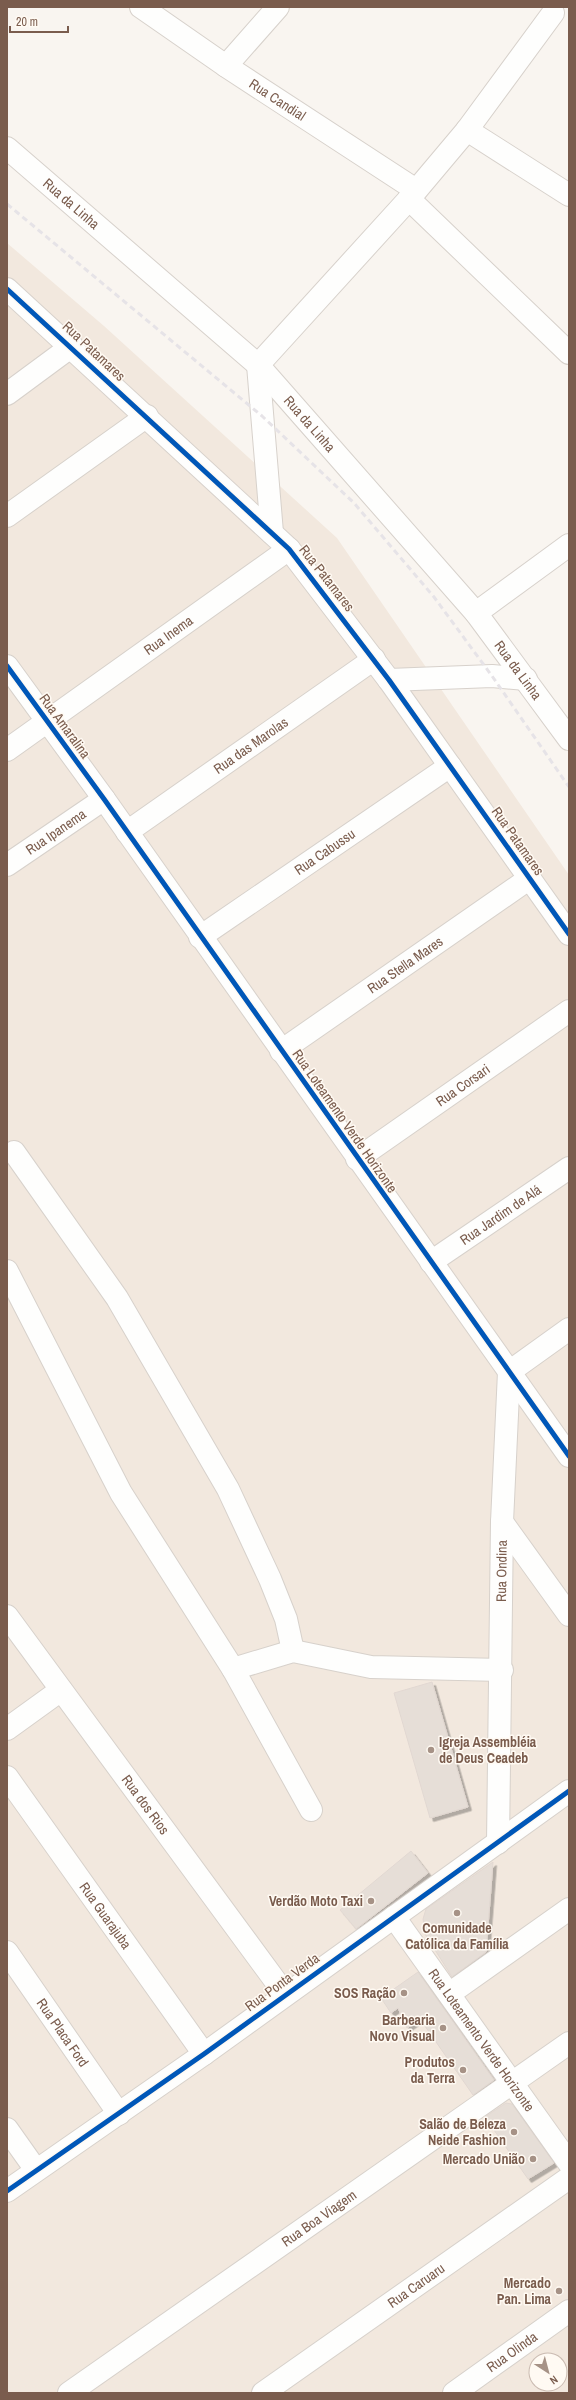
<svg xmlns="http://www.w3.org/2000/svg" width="576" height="2400" font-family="'Archivo Narrow',sans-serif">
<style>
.residential{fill:#f2e8de;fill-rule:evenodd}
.building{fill:#e6ded7;stroke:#e2d8d2;filter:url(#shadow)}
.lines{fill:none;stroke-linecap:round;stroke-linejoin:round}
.minor-casing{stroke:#d7d1cb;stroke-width:24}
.minor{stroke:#fefefd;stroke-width:22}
.rail{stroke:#e6e3e7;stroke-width:3;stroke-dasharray:6 4;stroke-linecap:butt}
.cycleway-casing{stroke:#fffaf3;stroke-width:8}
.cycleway{stroke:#0057b8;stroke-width:5}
.poi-dot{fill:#a69286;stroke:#fffaf3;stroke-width:1.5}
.labels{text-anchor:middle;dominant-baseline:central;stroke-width:3;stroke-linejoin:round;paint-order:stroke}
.street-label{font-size:14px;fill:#7a5c4d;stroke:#fffaf3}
.poi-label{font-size:14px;font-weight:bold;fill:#7a5c4d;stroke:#fffaf3;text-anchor:end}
</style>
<defs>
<filter id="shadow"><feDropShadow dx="3.5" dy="3.5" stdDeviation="0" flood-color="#0004"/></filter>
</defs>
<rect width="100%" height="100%" fill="#f9f5f0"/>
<path class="residential" d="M7 243 104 326 337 538 569 875V2393H7ZM536 2360H560V2384H536Z"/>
<g class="building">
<polygon points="432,1682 468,1807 430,1818 394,1693"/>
<polygon points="411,1851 428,1873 356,1929 340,1910"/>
<polygon points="493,1862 486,1952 452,1977 425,1934 423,1919 426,1909"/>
<polygon points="418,1972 494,2080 473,2095 420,2019 407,2028 398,2008 391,2013 381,1998"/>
<polygon points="506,2103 512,2104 554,2163 528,2179 485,2117"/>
</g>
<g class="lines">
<defs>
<g id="minor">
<path id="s1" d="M141 7 226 66 416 190"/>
<polyline points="226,66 278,7"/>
<polyline points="467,130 569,195"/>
<path id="s2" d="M7 148 258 365 476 613 569 739"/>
<polyline points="409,199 569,353"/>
<polyline points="7,289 289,549 389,680 569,934"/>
<polyline points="7,394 72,346"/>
<polyline points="7,516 147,416"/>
<polyline points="272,533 258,365 409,199 467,130 553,13"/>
<polyline points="476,613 569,545"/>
<polyline points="7,666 104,799 569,1456"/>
<polyline points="389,680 492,676 526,679"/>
<path id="s3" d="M7 750 289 549"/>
<path id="s4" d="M127 832 374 659"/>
<path id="s5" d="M7 865 104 799"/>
<path id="s6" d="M200 937 450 766"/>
<path id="s7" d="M281 1051 530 878"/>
<polyline points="14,1152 117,1298 228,1489 270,1579 286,1619 293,1651"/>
<path id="s8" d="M357 1159 569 1011"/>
<path id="s9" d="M431 1262 569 1168"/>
<polyline points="7,1271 121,1493 233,1669 311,1810"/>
<polyline points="502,1522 569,1615"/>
<path id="s10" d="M7 1616 285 1994"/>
<polyline points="233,1669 293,1651 371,1667 502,1670"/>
<polyline points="7,1729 61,1690"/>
<path id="s11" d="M7 1777 204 2054"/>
<path id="s12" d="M498 1843 502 1522 509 1372 569 1329"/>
<path id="s13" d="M394 1917 569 2163"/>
<path id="s14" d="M7 1952 119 2114"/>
<polyline points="449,1994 569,1909"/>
<polyline points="7,2129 36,2170"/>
<polyline points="7,2191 204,2054 569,1791"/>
<path id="s15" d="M69 2393 569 2043"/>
<path id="s16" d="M263 2393 569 2178"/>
<path id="s17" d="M454 2393 569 2311"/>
</g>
</defs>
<use href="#minor" class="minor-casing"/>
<use href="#minor" class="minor"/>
<polyline class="rail" points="7,204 262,416 354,503 434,597 492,676 569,787"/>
<defs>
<g id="cycleway">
<polyline points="7,289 289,549 389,680 569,934"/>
<polyline points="7,666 104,799 569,1456"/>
<polyline points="7,2191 204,2054 569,1791"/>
</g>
</defs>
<use href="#cycleway" class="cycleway-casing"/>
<use href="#cycleway" class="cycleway"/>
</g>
<g class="poi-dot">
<circle cx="431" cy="1750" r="4"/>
<circle cx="371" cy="1901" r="4"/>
<circle cx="457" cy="1913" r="4"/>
<circle cx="404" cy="1993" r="4"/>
<circle cx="443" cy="2028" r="4"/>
<circle cx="463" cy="2070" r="4"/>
<circle cx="514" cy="2132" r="4"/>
<circle cx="533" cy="2159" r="4"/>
<circle cx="559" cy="2291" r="4"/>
</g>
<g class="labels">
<g class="street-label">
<text stroke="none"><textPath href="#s1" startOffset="165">Rua Candial</textPath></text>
<text stroke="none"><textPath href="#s2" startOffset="85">Rua da Linha</textPath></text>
<text transform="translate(94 351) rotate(43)">Rua Patamares</text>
<text stroke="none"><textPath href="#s2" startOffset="410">Rua da Linha</textPath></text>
<text transform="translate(327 578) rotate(52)">Rua Patamares</text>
<text stroke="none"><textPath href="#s3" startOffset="198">Rua Inema</textPath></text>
<text stroke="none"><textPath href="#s2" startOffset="733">Rua da Linha</textPath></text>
<text transform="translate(65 726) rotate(54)">Rua Amaralina</text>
<text stroke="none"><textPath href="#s4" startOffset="151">Rua das Marolas</textPath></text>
<text stroke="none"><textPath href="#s5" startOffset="59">Rua Ipanema</textPath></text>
<text transform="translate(518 841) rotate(55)">Rua Patamares</text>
<text stroke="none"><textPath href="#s6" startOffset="151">Rua Cabussu</textPath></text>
<text stroke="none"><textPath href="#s7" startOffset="151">Rua Stella Mares</textPath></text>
<text stroke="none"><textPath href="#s8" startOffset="129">Rua Corsari</textPath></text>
<text transform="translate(345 1121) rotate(55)">Rua Loteamento Verde Horizonte</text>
<text stroke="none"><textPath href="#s9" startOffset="84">Rua Jardim de Alá</textPath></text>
<text stroke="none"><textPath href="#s12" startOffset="272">Rua Ondina</textPath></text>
<text stroke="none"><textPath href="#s10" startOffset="234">Rua dos Rios</textPath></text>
<text stroke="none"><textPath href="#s11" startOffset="170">Rua Guarajuba</textPath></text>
<text transform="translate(282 1982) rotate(-36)">Rua Ponta Verda</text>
<text stroke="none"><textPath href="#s14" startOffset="98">Rua Placa Ford</textPath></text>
<text stroke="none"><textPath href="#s13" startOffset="151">Rua Loteamento Verde Horizonte</textPath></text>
<text stroke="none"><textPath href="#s15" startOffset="305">Rua Boa Viagem</textPath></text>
<text stroke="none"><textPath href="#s16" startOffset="187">Rua Caruaru</textPath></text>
<text stroke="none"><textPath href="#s17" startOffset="71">Rua Olinda</textPath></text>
</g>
<g class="poi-label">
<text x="439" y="1742" text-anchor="start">Igreja Assembléia<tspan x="439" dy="16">de Deus Ceadeb</tspan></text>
<text x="363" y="1901">Verdão Moto Taxi</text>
<text x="457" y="1928" text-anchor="middle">Comunidade<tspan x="457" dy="16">Católica da Família</tspan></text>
<text x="396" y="1993">SOS Ração</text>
<text x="435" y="2020">Barbearia<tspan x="435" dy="16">Novo Visual</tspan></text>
<text x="455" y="2062">Produtos<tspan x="455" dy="16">da Terra</tspan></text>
<text x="506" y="2124">Salão de Beleza<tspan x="506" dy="16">Neide Fashion</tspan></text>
<text x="525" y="2159">Mercado União</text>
<text x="551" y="2283">Mercado<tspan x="551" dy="16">Pan. Lima</tspan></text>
</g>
</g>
<rect width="576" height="2400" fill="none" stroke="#7a5c4d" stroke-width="16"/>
<g transform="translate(548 2372) rotate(144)"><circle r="19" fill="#fffaf3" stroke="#cabbb1"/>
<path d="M0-3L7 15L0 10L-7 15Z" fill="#a69286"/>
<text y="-6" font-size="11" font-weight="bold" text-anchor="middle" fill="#7a5c4d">N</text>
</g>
<path d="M10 26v6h58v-6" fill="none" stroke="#7a5c4d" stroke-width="2"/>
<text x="16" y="26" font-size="12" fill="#7a5c4d" stroke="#fffaf3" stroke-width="3" paint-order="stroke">20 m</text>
</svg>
